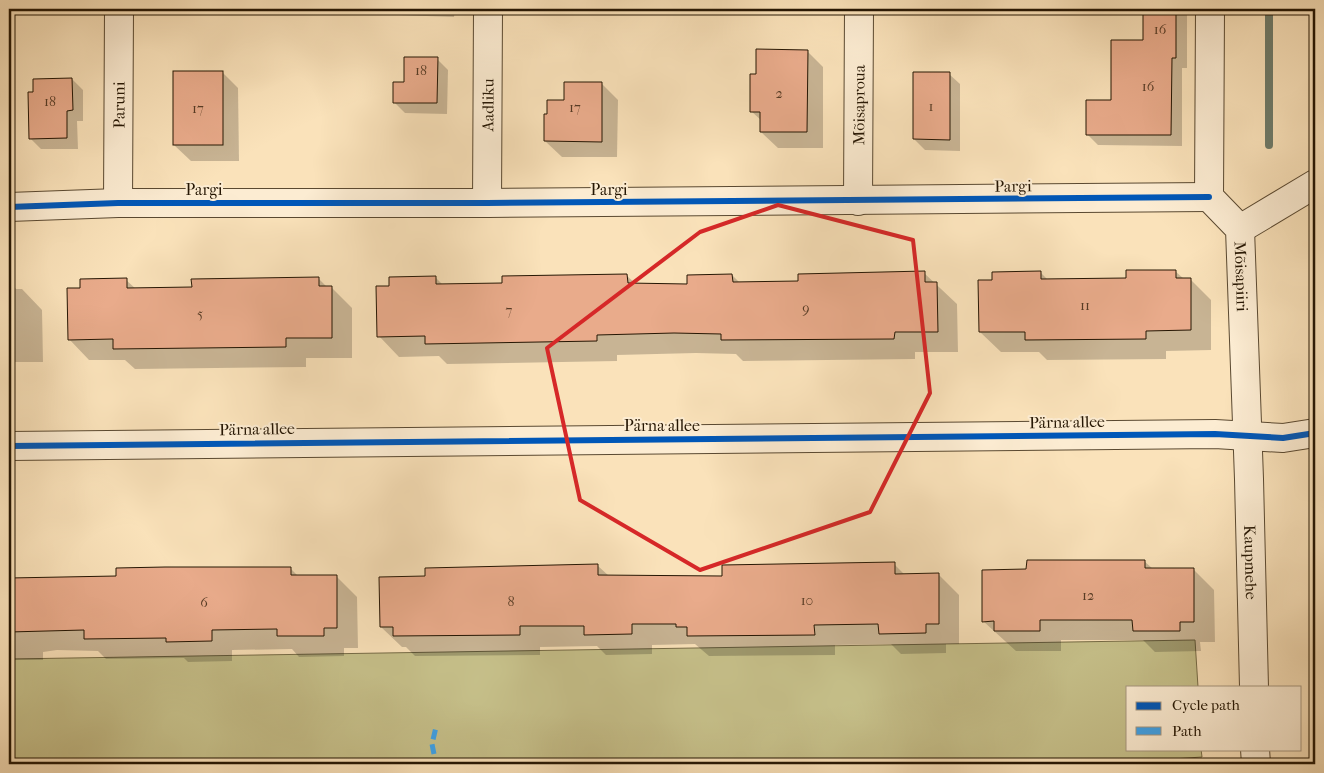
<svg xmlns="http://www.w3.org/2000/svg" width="1324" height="773" font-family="'IM FELL French Canon',serif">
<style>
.green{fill:#c6c08a;stroke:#766b46}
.shadow{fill:#0003}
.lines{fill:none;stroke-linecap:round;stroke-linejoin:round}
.stream{stroke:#6e7b6a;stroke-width:8}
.building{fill:#e9ab8b;stroke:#251603}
.minor-casing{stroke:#5a4931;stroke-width:30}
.minor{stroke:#fcecd2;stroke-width:28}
.quiet{stroke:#3ea2e9;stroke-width:5;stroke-dasharray:10 5;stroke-linecap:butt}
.cycleway-casing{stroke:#fcecd2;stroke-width:9}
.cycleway{stroke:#0057b8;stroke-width:6}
.marked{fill:none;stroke:#d62828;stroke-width:4;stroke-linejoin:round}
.labels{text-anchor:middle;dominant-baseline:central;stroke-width:4;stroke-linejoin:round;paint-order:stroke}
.number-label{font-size:14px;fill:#563b25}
.street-label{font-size:16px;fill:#251603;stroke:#fcecd2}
</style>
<rect width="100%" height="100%" fill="#fae2ba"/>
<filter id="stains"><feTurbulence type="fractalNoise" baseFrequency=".004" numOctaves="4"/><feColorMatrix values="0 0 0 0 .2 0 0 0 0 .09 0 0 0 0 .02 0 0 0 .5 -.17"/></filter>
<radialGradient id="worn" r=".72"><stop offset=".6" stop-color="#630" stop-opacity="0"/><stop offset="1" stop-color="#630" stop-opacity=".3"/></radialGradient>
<polygon class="green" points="1195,640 1198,687 1128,687 1128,749 1201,749 1202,757 1102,764 9,764 9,659"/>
<g class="shadow">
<polygon points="391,9 455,9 454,17 398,15"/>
<polygon points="743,9 814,9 814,15 748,14"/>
<polygon points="1145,9 1187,9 1187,68 1182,68 1182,146 1098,145 1087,134 1112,101 1144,42"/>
<polygon points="807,51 823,67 823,148 778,148 761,132 762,121 751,111 757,75"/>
<polygon points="437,59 448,70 447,114 405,113 394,102 405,83"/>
<polygon points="222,72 238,88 239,161 191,161 174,145"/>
<polygon points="949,74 960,84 960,151 925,150 914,139"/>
<polygon points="72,79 83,90 83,121 77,121 78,149 41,149 30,138"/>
<polygon points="602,84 618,100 617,157 562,157 545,141 565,101"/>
<polygon points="1175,271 1184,279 1190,279 1211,300 1211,350 1166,351 1166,359 1047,360 1039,352 1001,352 980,332 993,281 1040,272 1048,280 1127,280"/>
<polygon points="924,273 957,304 958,352 915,352 915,359 743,361 736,354 696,353 617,355 617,361 447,364 439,356 399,357 379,336 390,287 435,277 443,285 503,284 627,276 636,284 688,285 732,275 740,283 799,282"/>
<polygon points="318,278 327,287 331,287 352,308 352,358 306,358 306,367 135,369 125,360 89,360 69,339 81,289 126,280 136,289 193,288"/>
<polygon points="9,281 16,289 22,289 42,310 43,362 9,362"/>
<polygon points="1144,561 1153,569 1193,569 1214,590 1215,642 1200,642 1201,651 1155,652 1143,640 1061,640 1061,651 1016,651 983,621 1027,571"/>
<polygon points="894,564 905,575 938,574 959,595 959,644 946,644 946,653 901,654 891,644 835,645 835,655 709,656 695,644 652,645 652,654 606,655 597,646 540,647 540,655 415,656 406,647 402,647 381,627 426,577 598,566 609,576 723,578"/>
<polygon points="290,568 298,576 336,576 357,597 358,648 344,648 344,656 299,657 292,649 232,650 232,661 188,662 184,658 106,659 98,651 57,650 43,652 43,660 9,660 9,579 118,577"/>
</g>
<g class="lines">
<polyline class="stream" points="1269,145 1269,9"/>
</g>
<g class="building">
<polygon points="1143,9 1176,9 1176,58 1172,58 1171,135 1086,135 1086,100 1111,100 1111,40 1143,40"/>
<polygon points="756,49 808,50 807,132 760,132 760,112 750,112 750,74 756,74"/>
<polygon points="404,57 438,57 437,103 393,103 393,82 404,82"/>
<rect x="173" y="71" width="50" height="74"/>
<polygon points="913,72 950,72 950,140 913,139"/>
<polygon points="72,78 73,110 67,111 67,138 29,139 28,92 33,92 33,79"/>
<polygon points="564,82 602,82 602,142 544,141 544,114 547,114 547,100 564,100"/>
<polygon points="1126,270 1176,270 1176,278 1191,278 1191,330 1146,331 1146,339 1025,340 1025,332 979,332 978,280 992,280 992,272 1041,271 1041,279 1126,278"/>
<polygon points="925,271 925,282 937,282 938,332 895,332 894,339 721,340 721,334 674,333 597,335 597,341 425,344 425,336 377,337 376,286 389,286 389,277 436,276 436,284 502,283 502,276 627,274 628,283 687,284 687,275 732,274 733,282 798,281 798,274"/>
<polygon points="319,277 319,286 332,286 332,338 286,338 286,347 113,349 113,339 68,340 67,288 80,288 80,279 127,278 127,288 192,287 191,279"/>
<polygon points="1027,560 1145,560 1145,568 1194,568 1194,622 1180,622 1180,631 1133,631 1132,620 1040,620 1040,631 994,631 994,621 982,622 982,570 1026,569"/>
<polygon points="895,562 895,574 939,573 939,624 926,624 926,633 879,634 878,624 814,625 815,635 687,636 687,627 676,627 676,624 632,624 632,634 584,635 584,626 520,626 520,635 393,636 393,627 380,627 379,577 425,576 425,568 598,564 598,575 722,576 722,565"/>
<polygon points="165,567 291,567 291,575 337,575 337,628 324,628 324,636 277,636 277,629 212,630 212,641 166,642 166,638 84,639 84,630 9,632 9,578 116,576 116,568"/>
</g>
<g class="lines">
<defs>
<g id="minor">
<path id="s1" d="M1210 9 1209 197 1240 229 1249 479 1254 687"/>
<path id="s2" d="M858 201 859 9"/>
<path id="s3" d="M118 203 119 9"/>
<path id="s4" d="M487 203 488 9"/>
<polyline points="9,207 118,203 487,203 1209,197"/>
<polyline points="1240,229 1315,184"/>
<polyline points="9,446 1215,434 1283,438 1315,433"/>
<polyline points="1255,749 1256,764"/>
</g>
</defs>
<use href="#minor" class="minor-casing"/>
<use href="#minor" class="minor"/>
<polyline class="quiet" points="434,754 432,744 436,727"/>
<defs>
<g id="cycleway">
<polyline points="9,207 118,203 487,203 1209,197"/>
<polyline points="9,446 1215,434 1283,438 1315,433"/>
</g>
</defs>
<use href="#cycleway" class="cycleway-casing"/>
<use href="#cycleway" class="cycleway"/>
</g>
<path class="marked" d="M778 205 913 240 930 393 870 512 700 570 580 500 547 348 700 232Z"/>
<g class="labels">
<g class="number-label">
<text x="1160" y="29">16</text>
<text x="421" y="70">18</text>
<text x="1148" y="86">16</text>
<text x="779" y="93">2</text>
<text x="50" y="101">18</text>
<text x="931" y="106">1</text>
<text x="575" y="107">17</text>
<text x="198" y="108">17</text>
<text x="1085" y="305">11</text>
<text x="806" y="308">9</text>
<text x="509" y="310">7</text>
<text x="200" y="313">5</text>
<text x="1088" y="595">12</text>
<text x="807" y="600">10</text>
<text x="511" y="601">8</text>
<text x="204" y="602">6</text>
</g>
<g class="street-label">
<text stroke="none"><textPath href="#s2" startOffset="96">Mõisaproua</textPath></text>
<text stroke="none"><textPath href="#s3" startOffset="98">Paruni</textPath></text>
<text stroke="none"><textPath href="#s4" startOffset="98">Aadliku</textPath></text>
<text transform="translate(1013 186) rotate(-1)">Pargi</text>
<text x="204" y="189">Pargi</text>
<text x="609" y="189">Pargi</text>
<text stroke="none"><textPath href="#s1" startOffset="280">Mõisapiiri</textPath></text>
<text transform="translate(1067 422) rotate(-1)">Pärna allee</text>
<text x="662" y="425">Pärna allee</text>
<text transform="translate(257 429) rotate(-1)">Pärna allee</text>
<text stroke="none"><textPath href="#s1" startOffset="566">Kaupmehe</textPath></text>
</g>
</g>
<rect width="1324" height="773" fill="none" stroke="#fae2ba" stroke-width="30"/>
<rect x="10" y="10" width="1304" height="753" fill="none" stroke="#251603" stroke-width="2.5"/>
<rect x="15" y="15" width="1294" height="743" fill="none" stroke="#251603"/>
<rect x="1126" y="686" width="175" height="65" fill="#fcecd2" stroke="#a6967f"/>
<rect x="1136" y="702" width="25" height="8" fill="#0057b8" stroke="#a6967f"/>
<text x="1172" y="710" font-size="15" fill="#251603">Cycle path</text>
<rect x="1136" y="727" width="25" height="8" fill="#3ea2e9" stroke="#a6967f"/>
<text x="1172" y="736" font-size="15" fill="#251603">Path</text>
<rect width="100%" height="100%" filter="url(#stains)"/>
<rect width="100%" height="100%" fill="url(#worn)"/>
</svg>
